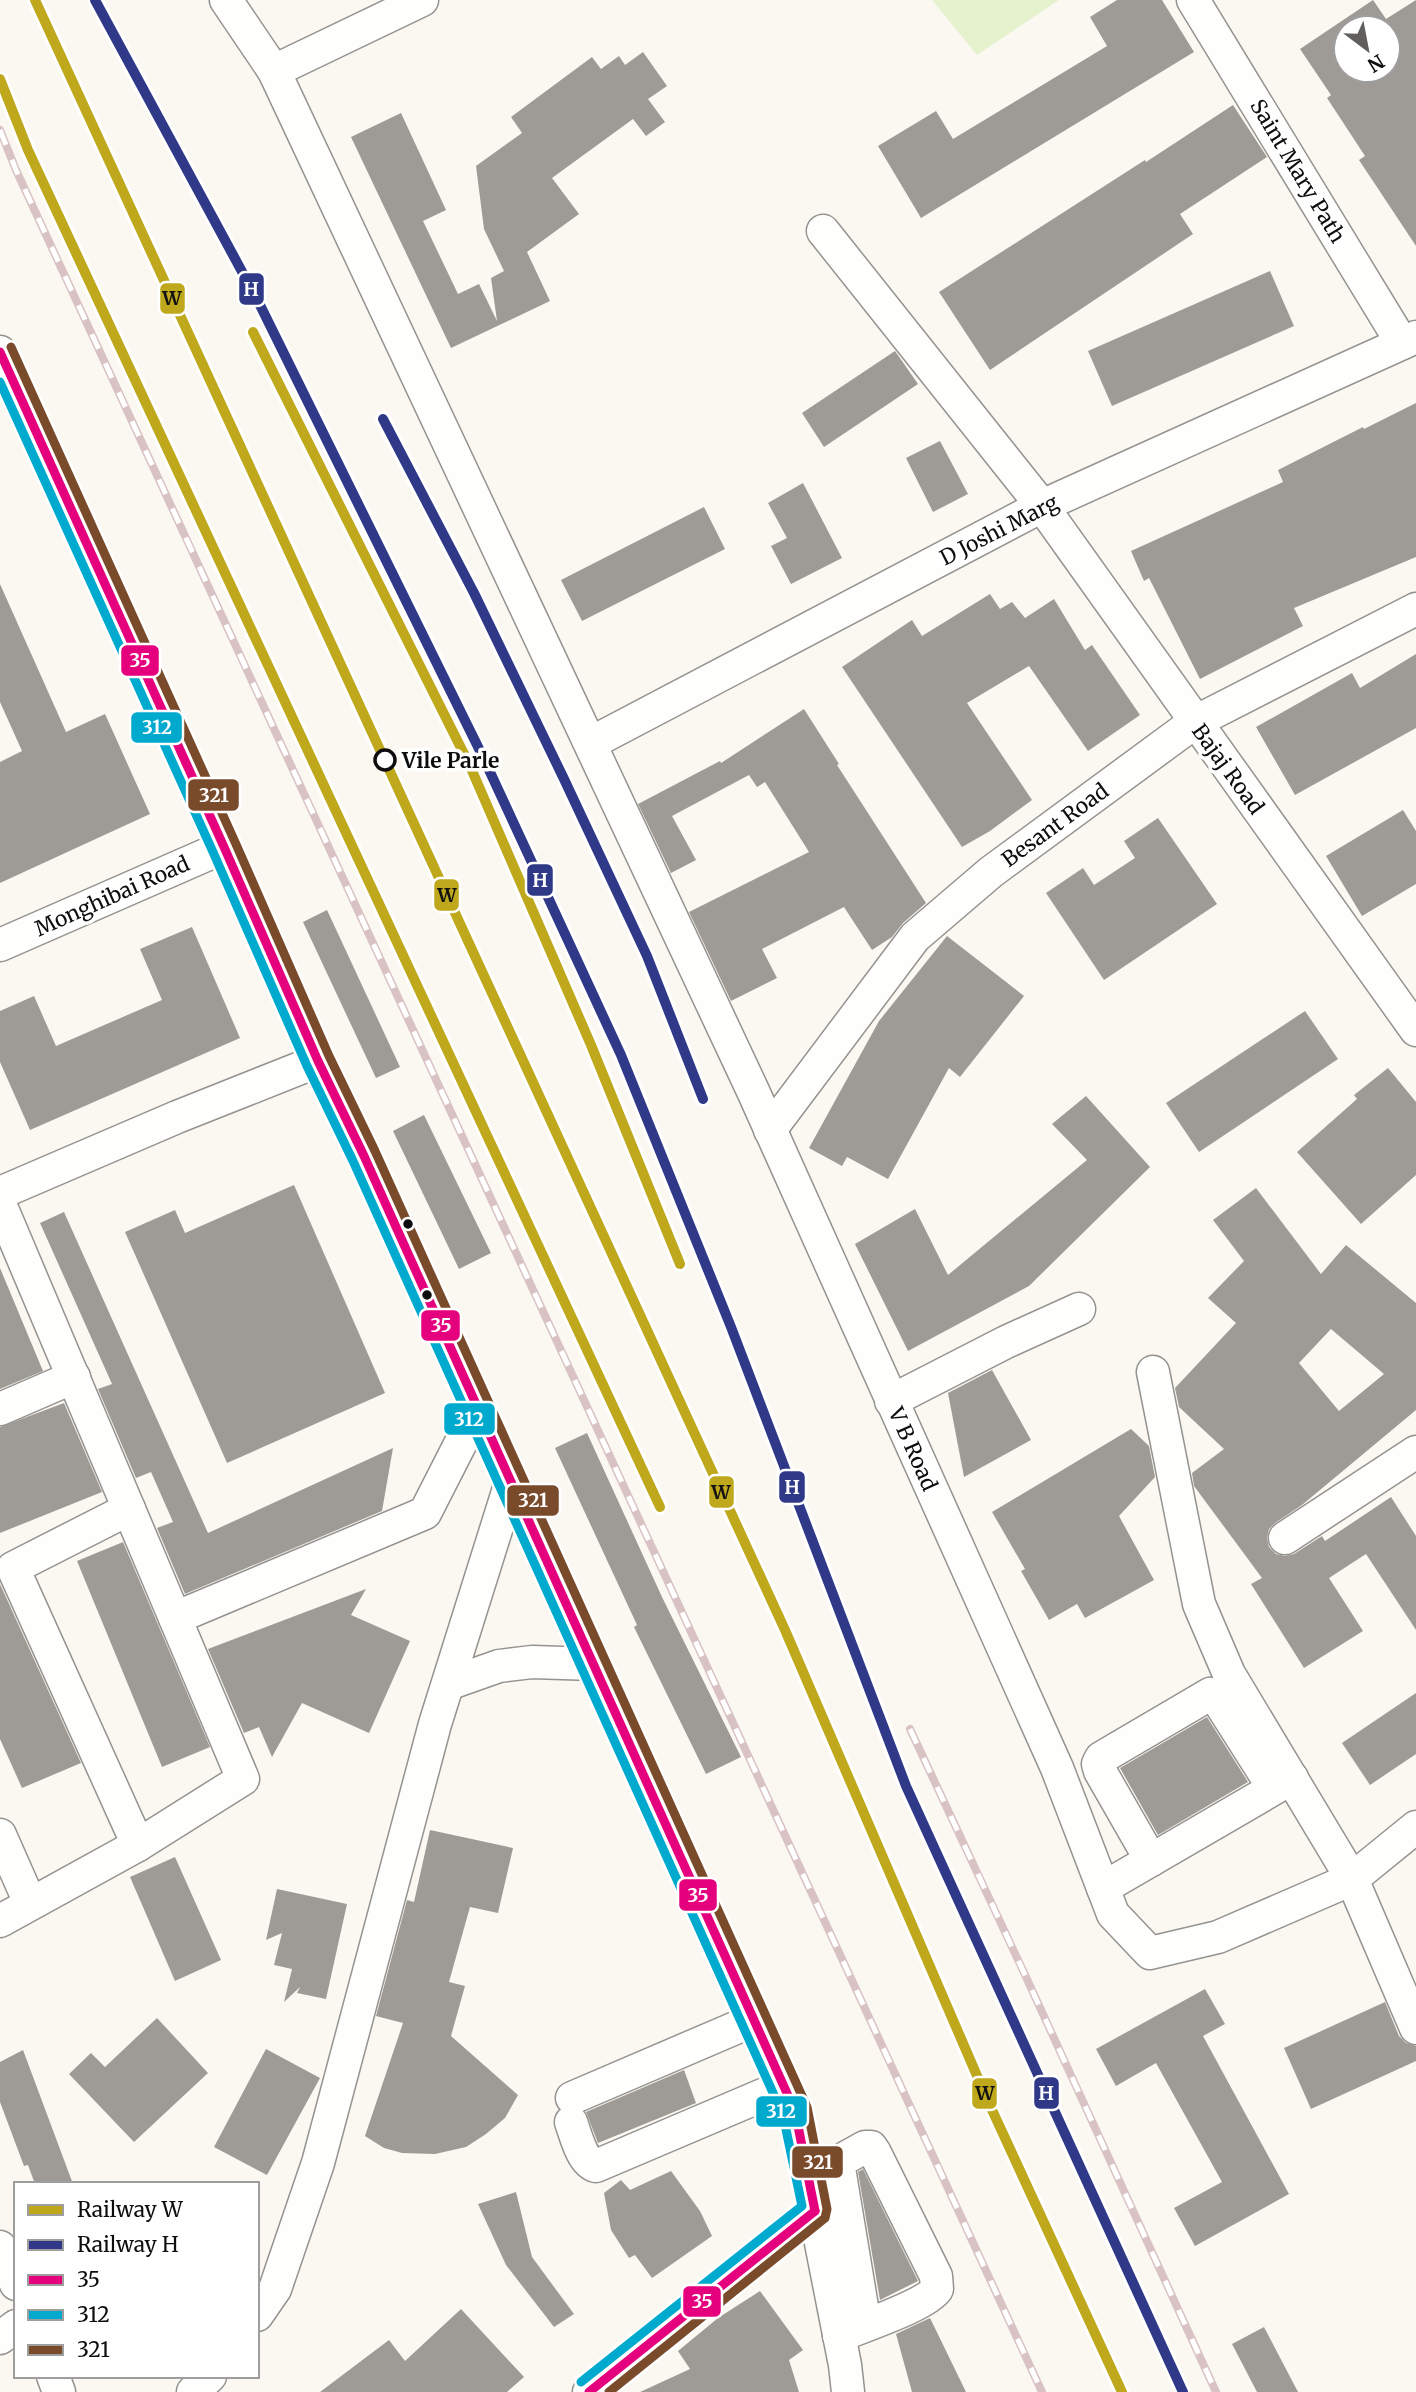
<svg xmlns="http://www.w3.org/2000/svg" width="1416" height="2392" font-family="Merriweather,serif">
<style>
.green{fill:#e6f2ce}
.building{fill:#9e9b97;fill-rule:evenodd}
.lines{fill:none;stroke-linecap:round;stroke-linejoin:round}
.minor-casing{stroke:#949390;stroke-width:35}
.minor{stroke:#fefefd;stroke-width:32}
.rail-casing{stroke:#d9c2c4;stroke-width:8}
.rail{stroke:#fff;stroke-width:5;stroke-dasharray:16;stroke-linecap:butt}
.bus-1-casing{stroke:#fff;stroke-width:14}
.bus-2-casing{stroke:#fff;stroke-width:14}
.bus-3-casing{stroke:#fff;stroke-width:14}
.bus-1{stroke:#e5007d;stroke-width:9}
.bus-2{stroke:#00a9ce;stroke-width:9}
.bus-3{stroke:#7a4b2a;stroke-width:9}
.rail-1-casing{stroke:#fff;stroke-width:16}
.rail-2-casing{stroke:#fff;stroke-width:16}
.rail-1{stroke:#bfa81b;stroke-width:10}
.rail-2{stroke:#303888;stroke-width:10}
.stop-dot{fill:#fff;stroke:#0d0d0d;stroke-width:3.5}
.bus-dot{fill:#0d0d0d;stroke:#fff;stroke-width:2.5}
.labels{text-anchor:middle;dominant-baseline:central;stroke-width:7;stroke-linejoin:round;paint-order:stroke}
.street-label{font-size:21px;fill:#0d0d0d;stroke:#fff}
.stop-label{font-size:21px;font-weight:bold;fill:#0d0d0d;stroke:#fff;text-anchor:start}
.line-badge{stroke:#fff;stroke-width:2.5}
.badge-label{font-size:19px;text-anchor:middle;font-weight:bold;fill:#fff}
.pale-badge-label{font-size:19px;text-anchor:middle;font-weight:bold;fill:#111}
</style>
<rect width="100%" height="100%" fill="#fbf8f1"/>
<polygon class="green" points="932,0 1059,0 977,55"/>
<g class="building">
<polygon points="1117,0 1162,0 1194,52 921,218 878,146 936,111 953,139 1107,46 1090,17"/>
<path d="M1373 0 1386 19 1416 0V246L1359 160 1365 156 1327 98 1331 95 1300 49ZM1346 28H1388V70H1346Z"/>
<polygon points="643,52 667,86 648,99 665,122 646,136 633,119 552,178 579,214 527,252 550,301 451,348 351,137 401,113 446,210 423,221 458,294 479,284 497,321 491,278 504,271 484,229 476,166 522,133 511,117 592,57 601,69 619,56 625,65"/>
<polygon points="1233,105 1267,157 1180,214 1193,234 990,370 939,292 1145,160 1146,162"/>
<polygon points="1270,271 1294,326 1112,406 1088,351"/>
<polygon points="895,351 918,384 824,447 802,413"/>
<polygon points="1416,403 1416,557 1294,608 1303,626 1200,679 1149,578 1144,581 1131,551 1283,482 1278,470 1363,427 1364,429"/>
<polygon points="940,441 968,494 933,512 906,458"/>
<polygon points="803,483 842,558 791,584 771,546 787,538 768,503"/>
<polygon points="704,507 725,549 582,621 561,580"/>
<polygon points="0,584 66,732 105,714 150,814 0,883 0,762 22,751 0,702"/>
<polygon points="990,594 1000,609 1012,602 1025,618 1054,599 1085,650 1092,645 1140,715 1088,751 1029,666 967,703 1032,800 990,831 962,847 842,667 912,620 922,636"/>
<polygon points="1416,654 1416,728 1295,795 1256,727 1352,673 1360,688"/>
<polygon points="804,709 839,764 837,765 926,903 903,923 892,937 872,950 844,907 762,949 777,978 731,1001 689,912 809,852 765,782 757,787 749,775 672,816 696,860 671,873 638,804 720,761 721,763"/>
<polygon points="1403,810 1416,831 1416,884 1362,916 1326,856"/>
<polygon points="1158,818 1217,904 1104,980 1046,893 1083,868 1094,885 1135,858 1124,841"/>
<polygon points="327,910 400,1067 376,1078 303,922"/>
<polygon points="192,927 240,1038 30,1130 0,1062 0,1011 34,996 56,1046 162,1000 140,949"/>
<polygon points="947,936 1024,996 960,1077 949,1068 888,1179 847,1157 842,1166 809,1148 879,1021"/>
<polygon points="1305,1011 1338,1059 1199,1152 1166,1103"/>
<polygon points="1388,1068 1416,1102 1416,1175 1361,1224 1297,1152 1357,1099 1354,1095"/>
<polygon points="1086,1096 1150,1167 1029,1286 908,1351 855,1244 915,1209 948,1275 1087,1160 1052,1124"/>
<polygon points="424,1115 491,1253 459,1269 393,1131"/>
<polygon points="294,1185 385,1393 227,1463 125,1232 175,1210 185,1233"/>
<path d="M1256 1188 1321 1274 1346 1245 1416 1303V1410L1302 1505 1275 1523 1269 1529 1267 1538 1269 1547 1276 1554 1285 1556 1294 1554 1322 1536 1325 1541 1391 1497 1416 1536V1630L1366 1554 1329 1578 1363 1631 1304 1668 1251 1584 1262 1578 1194 1486 1192 1473 1224 1449 1179 1407 1175 1388 1236 1323 1208 1298 1244 1261 1213 1220ZM1331 1329 1384 1374 1339 1411 1299 1363Z"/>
<polygon points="64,1212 208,1533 393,1448 382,1511 185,1594 157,1528 173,1522 151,1472 136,1478 98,1389 112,1384 40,1223"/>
<polygon points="0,1268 43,1371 0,1389"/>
<polygon points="992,1370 1031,1440 964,1477 948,1393"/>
<polygon points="64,1403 102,1492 0,1533 0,1427"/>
<polygon points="1131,1429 1149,1446 1155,1477 1119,1516 1154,1580 1085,1618 1077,1604 1049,1620 1021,1571 1025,1569 992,1512"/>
<polygon points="587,1433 662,1597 741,1757 706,1774 634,1627 637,1625 555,1448"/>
<polygon points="123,1542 210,1747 162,1767 77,1561"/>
<polygon points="0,1584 81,1763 22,1788 0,1739"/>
<polygon points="366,1589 351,1615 410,1641 369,1733 302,1703 272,1757 259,1727 244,1733 208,1649"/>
<polygon points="1416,1693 1416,1754 1370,1785 1342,1743"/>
<polygon points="1207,1717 1248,1782 1158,1835 1120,1768"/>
<polygon points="430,1830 513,1848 498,1913 470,1907 449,1982 465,1986 451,2036 518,2095 505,2118 486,2134 466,2147 435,2154 402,2153 384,2148 365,2136 403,2023 376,2016 407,1900 414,1902"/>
<polygon points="175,1857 221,1960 175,1981 130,1877"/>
<polygon points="277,1889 347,1904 326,1999 297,1993 300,1987 284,2002 292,1969 274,1965 282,1933 266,1940"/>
<polygon points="1205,1989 1225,2024 1203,2036 1289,2194 1195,2246 1174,2208 1222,2182 1156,2063 1116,2086 1096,2049"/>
<polygon points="1385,2002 1399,2036 1406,2043 1416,2046 1416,2061 1311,2109 1284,2048"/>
<polygon points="157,2018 208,2073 134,2142 69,2074 91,2053 105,2067"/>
<polygon points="266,2049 320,2078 267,2175 214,2147"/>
<polygon points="23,2050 73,2184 35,2184 28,2165 24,2166 0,2102 0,2062"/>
<polygon points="684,2070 696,2103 598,2143 586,2112"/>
<polygon points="863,2169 918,2281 880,2300 858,2172"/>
<polygon points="671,2171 700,2211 712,2236 652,2278 635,2255 629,2258 611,2230 604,2193 621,2180 630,2190"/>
<polygon points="516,2192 532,2257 574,2314 554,2327 506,2265 478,2204"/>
<polygon points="760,2291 803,2350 789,2360 799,2392 640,2392 690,2369 678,2351 718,2318"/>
<polygon points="461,2309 524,2377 507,2392 320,2392 389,2340 405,2361"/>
<polygon points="930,2318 966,2392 912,2392 896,2334"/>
<polygon points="1264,2327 1298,2392 1257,2392 1232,2344"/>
</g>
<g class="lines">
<defs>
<g id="minor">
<polyline points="226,0 274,71 753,1091 1057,1768 1113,1914 1150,1953 1218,1937 1352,1879 1416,1827"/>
<polyline points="1193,0 1402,343"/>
<polyline points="274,71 422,0"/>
<polyline points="823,231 1042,506 1416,1030"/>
<polyline points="0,352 224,847 318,1061 364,1156 795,2111 845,2365 848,2392"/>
<polyline points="591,743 1042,506 1416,337"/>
<polyline points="0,945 224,847"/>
<polyline points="770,1130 915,937 991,872 1195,722 1416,609"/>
<polyline points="0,1193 177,1117 318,1061"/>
<polyline points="0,1204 243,1779 138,1845 0,1921"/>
<polyline points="1153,1372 1199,1604 1229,1674 1352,1879 1416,2028"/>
<polyline points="891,1401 1006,1342 1079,1309"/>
<polyline points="0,1409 74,1377"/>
<polyline points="129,1509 13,1568 138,1845"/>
<polyline points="1285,1538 1416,1452"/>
<polyline points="175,1618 425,1513 478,1409"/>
<polyline points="448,1684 499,1666 532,1662 594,1664"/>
<polyline points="0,1835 30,1903"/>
<polyline points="1151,1860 1100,1771 1098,1764 1101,1758 1210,1694 1216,1697 1268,1779"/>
<polyline points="1103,1888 1292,1778"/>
<polyline points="572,2098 754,2020"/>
<path d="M571 2122C576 2136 582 2162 596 2166L784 2086"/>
<polyline points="0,2247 16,2284"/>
<polyline points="257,2315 275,2289 318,2163 435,1724 511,1482"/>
<path d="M839 2336C862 2326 925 2306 937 2289L936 2276 875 2153 871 2147H865L838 2162 865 2325"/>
<polyline points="0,2338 16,2326"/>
<polyline points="53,2376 59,2392"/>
<polyline points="193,2392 210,2376"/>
<polyline points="589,2392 815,2211"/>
</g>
</defs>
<use href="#minor" class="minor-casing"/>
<use href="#minor" class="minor"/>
<defs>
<g id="rail">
<polyline points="0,130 16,170 1042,2392"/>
<polyline points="910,1729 1026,1977 1216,2392"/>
</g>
</defs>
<use href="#rail" class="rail-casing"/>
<use href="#rail" class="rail"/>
<defs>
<g id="bus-1">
<polyline points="0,352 224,847 318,1061 364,1156 795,2111 815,2211"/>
<polyline points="589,2392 815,2211"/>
</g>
<polyline id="bus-2" points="0,382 213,852 307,1066 353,1161 783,2115 802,2206 581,2382"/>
<polyline id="bus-3" points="11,347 235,842 329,1056 375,1151 807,2107 827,2209 825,2218 609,2392"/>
</defs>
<use href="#bus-1" class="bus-1-casing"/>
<use href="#bus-2" class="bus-2-casing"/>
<use href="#bus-3" class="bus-3-casing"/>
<use href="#bus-1" class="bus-1"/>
<use href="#bus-2" class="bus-2"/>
<use href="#bus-3" class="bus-3"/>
<defs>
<g id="rail-1">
<polyline points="35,0 785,1630 987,2099 1122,2392"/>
<polyline points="0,79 28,150 660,1507"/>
<polyline points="253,332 470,766 591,1045 680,1264"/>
</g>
<g id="rail-2">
<polyline points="95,0 259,303 484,759 621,1055 731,1327 906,1786 1183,2392"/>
<polyline points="383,419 474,593 564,779 647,956 703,1099"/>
</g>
</defs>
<use href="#rail-1" class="rail-1-casing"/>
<use href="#rail-2" class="rail-2-casing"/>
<use href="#rail-1" class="rail-1"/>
<use href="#rail-2" class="rail-2"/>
</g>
<circle class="stop-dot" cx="385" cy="760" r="10"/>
<g class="bus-dot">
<circle cx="408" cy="1224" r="6"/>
<circle cx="427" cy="1295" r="6"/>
</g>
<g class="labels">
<g class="street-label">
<text transform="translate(1298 171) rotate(59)">Saint Mary Path</text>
<text transform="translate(999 530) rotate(-27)">D Joshi Marg</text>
<text transform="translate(1228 769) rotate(54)">Bajaj Road</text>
<text transform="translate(1055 825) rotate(-36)">Besant Road</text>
<text transform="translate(112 896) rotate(-24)">Monghibai Road</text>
<text transform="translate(913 1449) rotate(66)">V B Road</text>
</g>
<g class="stop-label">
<text x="402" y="760">Vile Parle</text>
</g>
</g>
<g class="line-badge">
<rect x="238" y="272" width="27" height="34" rx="7" fill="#303888"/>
<rect x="159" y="282" width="27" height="33" rx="7" fill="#bfa81b"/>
<rect x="120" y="644" width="40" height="33" rx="7" fill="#e5007d"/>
<rect x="130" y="711" width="53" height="33" rx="7" fill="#00a9ce"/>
<rect x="187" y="778" width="53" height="34" rx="7" fill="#7a4b2a"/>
<rect x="526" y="863" width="28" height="34" rx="7" fill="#303888"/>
<rect x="433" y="878" width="27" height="34" rx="7" fill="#bfa81b"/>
<rect x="420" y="1309" width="41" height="33" rx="7" fill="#e5007d"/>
<rect x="443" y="1402" width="53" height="34" rx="7" fill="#00a9ce"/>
<rect x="778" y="1470" width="28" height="34" rx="7" fill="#303888"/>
<rect x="708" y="1475" width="27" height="34" rx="7" fill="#bfa81b"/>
<rect x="506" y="1484" width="54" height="33" rx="7" fill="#7a4b2a"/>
<rect x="678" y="1878" width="40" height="34" rx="7" fill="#e5007d"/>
<rect x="1033" y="2076" width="27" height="34" rx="7" fill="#303888"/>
<rect x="971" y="2077" width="27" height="33" rx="7" fill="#bfa81b"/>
<rect x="755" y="2095" width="53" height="33" rx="7" fill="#00a9ce"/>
<rect x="791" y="2145" width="53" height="34" rx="7" fill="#7a4b2a"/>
<rect x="682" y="2285" width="40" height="33" rx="7" fill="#e5007d"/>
</g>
<g class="badge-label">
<text x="251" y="296">H</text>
<text x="140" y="667">35</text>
<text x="157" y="734">312</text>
<text x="214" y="802">321</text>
<text x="540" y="887">H</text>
<text x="441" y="1332">35</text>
<text x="469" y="1426">312</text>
<text x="792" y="1494">H</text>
<text x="533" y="1507">321</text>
<text x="698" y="1902">35</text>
<text x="1046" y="2100">H</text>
<text x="781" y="2118">312</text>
<text x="818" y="2169">321</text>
<text x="702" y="2308">35</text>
</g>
<g class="pale-badge-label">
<text x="172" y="305">W</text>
<text x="447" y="902">W</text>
<text x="721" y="1499">W</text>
<text x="985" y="2100">W</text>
</g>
<rect x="14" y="2182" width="245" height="196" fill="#ffffff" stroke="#9e9e9e" stroke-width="2"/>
<rect x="28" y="2205" width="35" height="10" fill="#bfa81b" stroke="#9e9e9e" stroke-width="2"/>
<text x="77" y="2217" font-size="21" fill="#0d0d0d">Railway W</text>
<rect x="28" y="2240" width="35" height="10" fill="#303888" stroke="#9e9e9e" stroke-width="2"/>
<text x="77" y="2252" font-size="21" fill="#0d0d0d">Railway H</text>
<rect x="28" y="2275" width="35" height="10" fill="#e5007d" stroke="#9e9e9e" stroke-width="2"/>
<text x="77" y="2287" font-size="21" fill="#0d0d0d">35</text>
<rect x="28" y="2310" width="35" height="10" fill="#00a9ce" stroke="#9e9e9e" stroke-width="2"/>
<text x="77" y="2322" font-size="21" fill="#0d0d0d">312</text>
<rect x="28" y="2345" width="35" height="10" fill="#7a4b2a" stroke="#9e9e9e" stroke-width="2"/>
<text x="77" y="2357" font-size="21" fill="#0d0d0d">321</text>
<g transform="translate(1367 49) rotate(148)"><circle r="33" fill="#ffffff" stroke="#9e9e9e" stroke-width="2"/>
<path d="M0-5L12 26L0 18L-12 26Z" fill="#605f5d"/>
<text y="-10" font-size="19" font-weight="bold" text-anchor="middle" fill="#0d0d0d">N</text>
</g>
</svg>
